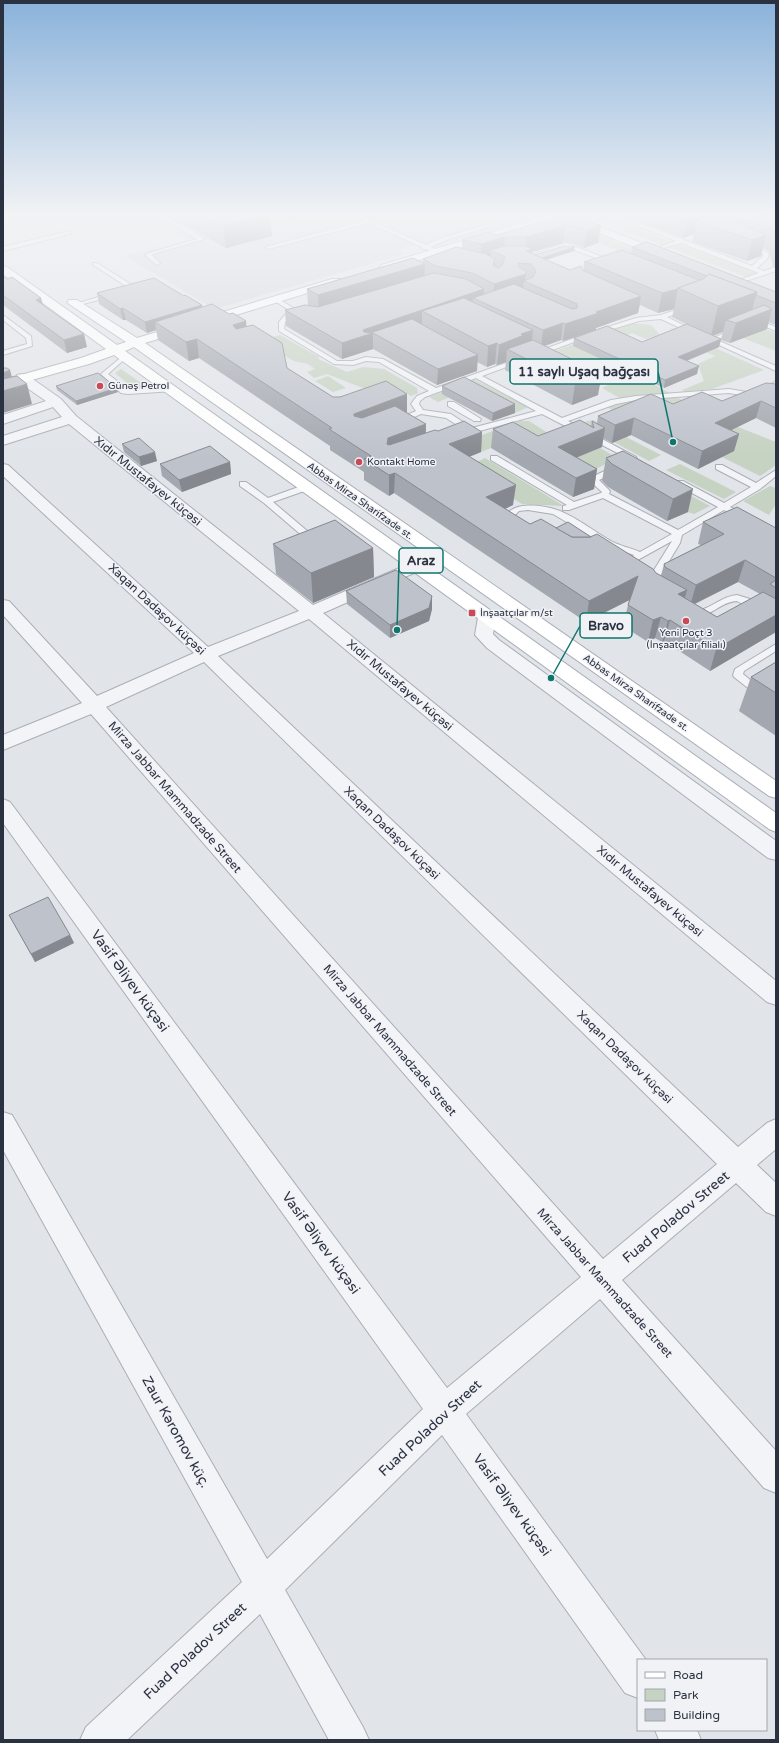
<svg xmlns="http://www.w3.org/2000/svg" width="779" height="1743" font-family="'Varela Round',sans-serif">
<style>
.built{fill:#d3d6de}
.green{fill:#c6d2c2}
.lines{fill:none;stroke-linecap:round;stroke-linejoin:round}
.lane-casing{stroke:#aaaeb6;stroke-width:2}
.street-casing{stroke:#aaaeb6;stroke-width:2}
.secondary-casing{stroke:#aaaeb6;stroke-width:2}
.primary-casing{stroke:#a0a7b4;stroke-width:2}
.lane{fill:#f3f4f7;fill-rule:evenodd}
.street{fill:#f3f4f7;fill-rule:evenodd}
.secondary{fill:#fff;fill-rule:evenodd}
.primary{fill:#fff;fill-rule:evenodd}
.wall{fill:#a3a7af;fill-rule:evenodd}
.shaded-wall{fill:#85888e}
.building{fill:#bec2cb;stroke:#85888e}
.poi-dot{fill:#c94b58;stroke:#f0f2f6;stroke-width:1.5}
.labels{text-anchor:middle;dominant-baseline:central;stroke-width:3;stroke-linejoin:round;paint-order:stroke}
.far-poi-label{font-size:10px;fill:#2a3140;stroke:#f0f2f6;text-anchor:start}
.far-street-label{font-size:10px;fill:#2a3140;stroke:#f0f2f6}
.street-label{font-size:12px;fill:#2a3140;stroke:#f0f2f6}
.near-street-label{font-size:14px;fill:#2a3140;stroke:#f0f2f6}
.leader{fill:none;stroke:#0f766e;stroke-width:1.5}
.callout-dot{fill:#0f766e;stroke:#f0f2f6;stroke-width:1.5}
.callout{fill:#f0f2f6;stroke:#0f766e;stroke-width:1.5}
.callout-label{font-size:13px;text-anchor:middle;font-weight:bold;fill:#2a3140}
</style>
<rect width="100%" height="100%" fill="#e1e4e9"/>
<polygon class="built" points="144,214 484,214 509,225 431,248 418,245 398,250 405,254 214,309 125,256 187,240"/>
<g class="green">
<polygon points="484,214 498,214 511,220 531,214 543,215 509,225"/>
<polygon points="582,214 598,214 756,273 746,277"/>
<polygon points="596,234 776,305 686,278 584,237"/>
<polygon points="630,323 651,325 660,335 646,339 632,333 619,338 617,366 632,374 646,368 650,382 698,409 624,417 607,407 625,401 602,388 612,383 547,354"/>
<polygon points="671,328 764,370 712,389 685,392 682,390 704,381 698,364 715,356 670,336"/>
<polygon points="765,329 776,333 776,351 743,338"/>
<polygon points="280,335 319,357 318,359 347,372 363,367 384,369 417,388 418,393 411,396 405,392 368,390 327,374 314,378 307,372 315,369 308,364 294,361 259,341"/>
<polygon points="121,369 147,387 133,388 115,373"/>
<polygon points="328,376 346,388 333,392 315,381"/>
<polygon points="474,379 528,407 515,413 471,389 438,402 429,397"/>
<polygon points="593,420 661,455 649,461 579,423"/>
<polygon points="520,421 529,421 548,433 600,448 617,458 577,479 511,440 481,452 463,442"/>
<polygon points="738,427 776,442 776,465 760,476 722,457 697,434"/>
<polygon points="485,458 564,506 522,504 464,469"/>
<polygon points="680,464 736,492 724,499 666,470"/>
<polygon points="635,466 710,506 694,514 688,512"/>
<polygon points="770,486 776,488 776,504 769,515 743,501"/>
</g>
<g class="lines">
<defs>
<g id="lane">
<polygon points="242,214 249,214 243,218 252,223 290,214 301,214 252,227 245,225 237,219 237,217"/>
<polygon points="350,214 357,214 426,245 442,238 489,224 494,225 446,240 431,247 448,255 449,256 446,258 426,249 422,249 422,247 369,223 268,249 265,247 364,221"/>
<polygon points="608,214 616,214 752,266 763,256 763,254 744,245 749,244 769,253 768,258 757,268 764,271 776,267 776,271 746,281 742,281 742,279 759,273 681,243 659,249 659,247 676,241"/>
<polygon points="164,217 168,217 205,239 153,254 152,255 160,263 157,265 146,256 146,254 197,239 164,219"/>
<polygon points="69,231 71,232 71,234 3,251 3,247"/>
<polygon points="566,243 616,262 617,263 612,264 566,247 530,258 533,261 533,263 529,263 522,258"/>
<polygon points="93,263 97,263 132,285 135,289 130,292 75,306 75,304 129,288 93,265"/>
<path d="M273 298H277L303 314 300 316 294 313 285 322 284 329 337 361H353L366 357 383 359 436 388 589 333 636 318 661 315 687 306 690 308 689 309 667 317 697 332V334H693L661 319 639 321 593 335 482 376 562 418 611 400 636 396 729 389 776 397V401L729 393 636 400 616 404 568 421 636 457 637 459 633 461 542 414 461 436H458V432L465 430 446 418 421 414 398 424H395V420L416 411 411 404 417 396 429 391 379 362 366 361 353 365 334 364 279 331V322L289 310 273 300ZM476 378 536 411 472 428 451 414 423 410 419 404 420 401 425 397Z"/>
<polygon points="3,315 31,336 32,346 3,355 3,351 27,344 26,338 3,320"/>
<polygon points="751,319 755,319 776,327 776,331 751,321"/>
<polygon points="735,329 740,330 717,340 776,366 776,371 708,340"/>
<polygon points="124,355 127,357 126,358 108,374 127,389 171,387 175,389 174,391 128,394 121,393 101,374"/>
<polygon points="776,381 776,393 773,393 768,386"/>
<polygon points="448,402 454,402 481,419 480,421 474,421 448,406"/>
<path d="M491 456H497L574 502 601 493 602 492 591 482 592 477 615 466H621V470L599 480 610 491 609 494 678 530 718 507 677 485V481H683L724 503 751 487 716 469V465H722L756 483 776 470V476L760 489 730 507 748 516 749 518 748 520H742L724 510 682 535 680 543 656 583 658 587 653 590 650 589 646 583 672 541 634 562 630 559 634 555 607 546 553 514 528 510 519 511 514 516 523 524 519 527 516 526 506 516C513 501 543 505 557 510 573 515 595 532 611 541 620 546 631 548 640 552L672 534 603 498 569 510H563V506L567 505 491 460Z"/>
<polygon points="240,482 246,482 268,498 304,485 310,485 310,489 273,502 312,535 320,536 321,538 320,540 306,539 264,503 240,486"/>
<path d="M737 595 750 599 776 616V623L737 601C717 602 711 621 688 615L686 613C691 608 696 612 701 610 714 606 723 596 737 595Z"/>
<polygon points="776,644 776,651 744,671 743,674 762,690 761,692 753,692 734,677 733,675 735,669"/>
</g>
<g id="street">
<path d="M22 374 27 375 61 399 76 416 313 605 411 563 417 561 423 563 425 566 423 569 323 613 776 981V1005L767 1002 309 619 218 656 738 1147 767 1123 776 1119V1149L757 1165 776 1183V1216L766 1212 736 1183 622 1280 776 1451V1493L764 1488 600 1299 466 1414 646 1660H638V1698L625 1693 442 1435 285 1590 363 1727 369 1740H329L260 1614 127 1740H80L86 1727 242 1582 3 1150V1112L12 1115 267 1559 423 1409 3 823V799L10 802 447 1388 581 1277 91 714 3 750V735L82 703 3 615V600L9 601 97 696 194 653 3 476V464L8 465 208 647 299 611 69 424 3 445V436L62 417 53 407 3 424V415L46 401 17 381 16 378 17 375ZM204 662 717 1164 603 1259 106 707Z"/>
<polygon points="487,612 493,613 496,617 493,634 499,640 776,841 776,860 768,858 487,648 475,635 478,617 481,613"/>
<polygon points="655,1730 697,1730 701,1740 659,1740"/>
</g>
<g id="secondary">
<polygon points="553,214 570,214 568,216 389,269 381,269 380,267 381,265"/>
<polygon points="3,266 7,267 117,345 126,342 69,304 67,302 69,300 77,300 137,338 332,279 340,279 342,281 340,283 145,343 776,781 776,798 769,796 134,347 125,351 776,813 776,832 769,829 114,355 89,364 3,388 3,380 81,358 106,349 3,274"/>
</g>
<polygon id="primary" points="553,214 568,214 669,254 670,256 669,258 661,258"/>
</defs>
<use href="#lane" class="lane-casing"/>
<use href="#street" class="street-casing"/>
<use href="#secondary" class="secondary-casing"/>
<use href="#primary" class="primary-casing"/>
<use href="#lane" class="lane"/>
<use href="#street" class="street"/>
<use href="#secondary" class="secondary"/>
<use href="#primary" class="primary"/>
</g>
<g class="wall">
<polygon points="174,214 270,214 272,236 226,248 175,219"/>
<path d="M569 214 601 226 598 243 584 248 574 244 563 243 532 252V254L535 255 574 251 546 260 570 270 583 271 584 262 631 253 632 247 776 292V325L768 322 767 329 730 343 721 340 719 347 687 361 697 374 664 388 573 346 574 338 642 342 686 324 672 317 674 309 658 313 640 305 638 313 596 328V330L563 341 561 340 545 346 598 395 572 405 505 370 506 362 497 365 495 364 487 367 477 362V371L437 385 373 349 342 359 286 326 285 310 308 305 307 289 423 263V259L462 248V240L497 235ZM723 332 721 339 713 336Z"/>
<polygon points="621,214 712,214 712,216 716,214 776,214 776,267 773,267 769,251 763,248 761,256 747,261 692,242 694,234 683,238"/>
<polygon points="3,276 41,298 43,304 87,347 67,353 3,305"/>
<path d="M97 293 202 307 246 327 287 368 333 397 407 394V413L426 424V433L438 431 482 432 481 452 469 457 513 505 505 509 530 524 556 528 591 537 661 576 664 564 701 545 698 544 703 522 776 528V632L710 671 664 641 662 642 655 638 648 642 623 626 628 605 630 600 586 622 394 493 389 496 364 480V472L330 450V446L199 358 189 361 158 340 156 330 147 333 126 320H123L99 304ZM738 582 760 594 717 617 695 604Z"/>
<polygon points="776,384 776,428 756,418 731,430 739,434 734,451 698,469 631,435 612,443 603,438 602,447 576,458 597,469 594,489 573,497 491,448 493,429 538,436 591,426 592,421 597,424 598,416 673,404 722,401"/>
<polygon points="56,386 118,392 77,405 57,390"/>
<polygon points="442,386 515,404 515,413 492,421 442,394"/>
<polygon points="122,444 157,461 141,466 124,452"/>
<polygon points="623,451 688,512 667,521 608,487 602,481 606,458"/>
<polygon points="230,462 231,474 182,492 162,476 160,464"/>
<polygon points="273,544 373,548 374,577 313,603 276,574"/>
<polygon points="346,591 432,609 429,621 390,638 347,604"/>
<polygon points="776,662 776,736 739,711 751,677"/>
<polygon points="9,915 70,935 74,943 35,962"/>
</g>
<g class="shaded-wall">
<polygon points="697,214 712,214 710,226 697,221 694,234 683,238 687,218"/>
<polygon points="725,214 729,214 725,231 722,215"/>
<polygon points="270,215 272,236 226,248 223,226"/>
<polygon points="565,225 563,243 532,252 531,265 525,254 526,237"/>
<polygon points="601,226 598,243 584,248 587,230"/>
<polygon points="766,235 761,256 747,261 752,240"/>
<polygon points="505,237 504,255 491,250 491,258 480,261 481,244"/>
<polygon points="575,247 574,251 541,261 542,258"/>
<polygon points="495,259 494,275 493,265"/>
<polygon points="425,264 424,284 319,315 318,295"/>
<polygon points="526,274 525,281 524,281 523,290 493,300 494,284"/>
<polygon points="484,289 483,302 473,298 472,307 422,311 422,325 373,333 373,349 342,359 342,343 363,330"/>
<polygon points="678,289 674,309 658,313 662,293"/>
<polygon points="757,292 750,317 772,309 767,329 730,343 736,323 726,320 723,332 711,336 718,306"/>
<polygon points="641,296 638,313 596,328 596,330 563,341 565,324 596,312"/>
<polygon points="41,298 44,311 36,300"/>
<polygon points="202,305 203,316 155,322 156,330 147,333 145,322"/>
<polygon points="123,308 126,320 123,320 120,309"/>
<polygon points="246,321 248,340 235,344 233,325"/>
<polygon points="563,323 561,340 541,347 543,330"/>
<polygon points="533,330 531,351 507,349 506,362 497,365 499,345 521,334"/>
<polygon points="84,334 87,347 67,353 64,340"/>
<polygon points="197,339 199,358 189,361 186,342"/>
<polygon points="721,339 719,347 676,365 678,357"/>
<polygon points="497,343 495,364 487,367 488,346"/>
<polygon points="478,355 477,371 437,385 438,369"/>
<polygon points="699,366 697,374 664,388 665,380"/>
<polygon points="10,370 15,388 27,384 32,404 3,413 3,373"/>
<polygon points="602,374 598,395 572,405 575,384"/>
<polygon points="117,388 118,392 77,405 76,401"/>
<polygon points="407,394 407,414 354,434 354,414"/>
<polygon points="761,401 756,418 711,440 715,423"/>
<polygon points="515,404 515,413 492,421 493,413"/>
<polygon points="634,418 631,435 612,443 615,425"/>
<polygon points="426,424 425,445 388,464 387,444 388,438"/>
<polygon points="605,428 602,447 555,466 558,447"/>
<polygon points="482,432 481,452 448,465 449,444"/>
<polygon points="739,434 734,451 698,469 702,451"/>
<polygon points="155,452 157,461 141,466 139,457"/>
<polygon points="230,462 231,474 182,492 179,480"/>
<polygon points="597,469 594,489 573,497 576,478"/>
<polygon points="395,473 394,493 389,496 389,475"/>
<polygon points="516,485 513,505 485,518 486,497"/>
<polygon points="693,489 688,512 667,521 673,499"/>
<polygon points="373,548 374,577 313,603 311,573"/>
<polygon points="745,560 738,582 690,606 696,585"/>
<polygon points="638,576 633,598 586,622 589,601"/>
<polygon points="687,590 681,611 678,594"/>
<polygon points="432,596 432,609 429,621 390,638 390,625"/>
<polygon points="776,615 776,632 710,671 716,649"/>
<polygon points="661,617 655,638 648,642 653,620"/>
<polygon points="670,620 664,641 662,642 668,621"/>
<polygon points="70,935 74,943 35,962 31,954"/>
</g>
<g class="building">
<polygon points="201,214 270,214 270,215 223,226"/>
<polygon points="569,214 572,214 601,226 587,230 576,226 565,225 526,237 505,237 481,244 462,240 488,232 497,235"/>
<polygon points="677,214 697,214 687,218"/>
<polygon points="716,214 725,214 722,215 723,217 766,235 752,240 697,221"/>
<polygon points="732,214 776,214 776,238 774,230"/>
<polygon points="647,242 776,292 776,303 756,295 757,292 709,274 707,276 632,247"/>
<polygon points="505,246 525,246 533,249 526,251 570,270 581,266 582,270 641,296 596,312 599,313 565,324 563,323 543,330 473,298 514,284 572,309 577,308 577,304 524,281 533,277 536,271 531,264 518,263 519,267 526,271 526,274 494,284 472,273 436,266 423,259 456,247 486,254 495,259 493,265 498,268 502,265 505,257 491,250"/>
<polygon points="564,246 575,247 542,258 535,255"/>
<polygon points="622,250 699,280 698,281 678,288 678,289 662,293 587,262 584,262"/>
<polygon points="413,258 425,264 318,295 307,289"/>
<polygon points="434,273 466,279 484,289 363,330 364,332 370,333 412,319 478,355 438,369 373,333 342,343 285,310 305,305 318,307"/>
<polygon points="709,274 757,292 718,306 678,288 703,279"/>
<polygon points="3,276 7,279 12,277 41,298 36,300 84,334 64,340 3,295"/>
<polygon points="154,278 184,296 185,295 202,305 145,322 123,308 120,309 97,293"/>
<polygon points="464,298 533,330 521,334 524,335 499,345 497,343 488,346 422,311"/>
<polygon points="212,304 229,314 233,313 246,321 233,325 236,329 253,325 282,343 287,368 333,397 340,397 386,381 407,394 354,414 354,416 362,418 395,406 426,424 388,438 387,444 389,445 435,430 438,431 464,421 482,432 449,444 516,485 486,497 530,524 541,519 572,537 590,537 597,534 653,569 656,573 687,590 678,594 717,617 763,592 776,599 776,615 716,649 670,620 668,621 661,617 653,620 628,605 638,576 589,601 395,473 389,475 364,459 371,456 329,429 332,428 197,339 186,342 155,322"/>
<polygon points="764,305 772,309 736,323 726,320"/>
<polygon points="687,324 721,339 678,357 699,366 665,380 574,338 607,326 642,342"/>
<polygon points="533,340 602,374 575,384 507,349"/>
<polygon points="3,368 7,368 10,370 3,373"/>
<polygon points="98,373 117,388 76,401 56,386"/>
<polygon points="17,376 27,384 3,391 3,379"/>
<polygon points="464,377 515,404 493,413 442,386"/>
<polygon points="766,383 776,384 776,408 761,401 715,423 739,434 702,451 634,418 615,425 598,416 651,394 673,404 702,392 722,401"/>
<polygon points="580,420 594,428 592,421 605,428 558,447 597,469 576,478 493,429 513,422 538,436"/>
<polygon points="139,438 155,452 139,457 122,444"/>
<polygon points="210,446 230,462 179,480 160,464"/>
<polygon points="623,451 693,489 673,499 612,464 606,458"/>
<polygon points="737,507 776,528 776,578 745,560 696,585 665,567 664,564 724,534 703,522"/>
<polygon points="335,520 373,548 311,573 273,544"/>
<polygon points="568,522 591,537 572,537 556,528"/>
<polygon points="396,570 432,596 429,608 390,625 346,591"/>
<polygon points="776,580 776,588 770,584"/>
<polygon points="776,662 776,693 751,677"/>
<polygon points="48,897 70,935 31,954 9,915"/>
</g>
<linearGradient id="sky" x2="0" y2="1"><stop stop-color="#8ab2db"/><stop offset="0.47" stop-color="#f2f3f5"/><stop offset="1" stop-color="#f2f3f5" stop-opacity="0"/></linearGradient>
<rect width="779" height="458" fill="url(#sky)"/>
<g class="poi-dot">
<circle cx="100" cy="386" r="4"/>
<circle cx="359" cy="462" r="4"/>
<rect x="468" y="609" width="8" height="8" rx="2"/>
<circle cx="686" cy="621" r="4"/>
</g>
<g class="labels">
<g class="far-poi-label">
<text x="108" y="386">Günəş Petrol</text>
<text x="367" y="462">Kontakt Home</text>
<text x="480" y="613">İnşaatçılar m/st</text>
<text x="686" y="633" text-anchor="middle">Yeni Poçt 3<tspan x="686" dy="12">(İnşaatçılar filialı)</tspan></text>
</g>
<g class="far-street-label">
<text transform="translate(360 501) rotate(35)">Abbas Mirza Sharifzade st.</text>
<text transform="translate(636 693) rotate(35)">Abbas Mirza Sharifzade st.</text>
</g>
<g class="street-label">
<text transform="translate(148 481) rotate(39)">Xıdır Mustafayev küçəsi</text>
<text transform="translate(157 609) rotate(43)">Xaqan Dadaşov küçəsi</text>
<text transform="translate(400 685) rotate(40)">Xıdır Mustafayev küçəsi</text>
<text transform="translate(175 797) rotate(49)">Mirza Jabbar Mammadzade Street</text>
<text transform="translate(392 833) rotate(44)">Xaqan Dadaşov küçəsi</text>
<text transform="translate(650 891) rotate(40)">Xıdır Mustafayev küçəsi</text>
<text transform="translate(390 1040) rotate(49)">Mirza Jabbar Mammadzade Street</text>
<text transform="translate(625 1057) rotate(44)">Xaqan Dadaşov küçəsi</text>
<text transform="translate(605 1283) rotate(48)">Mirza Jabbar Mammadzade Street</text>
</g>
<g class="near-street-label">
<text transform="translate(130 981) rotate(54)">Vasif Əliyev küçəsi</text>
<text transform="translate(676 1217) rotate(-40)">Fuad Poladov Street</text>
<text transform="translate(321 1243) rotate(54)">Vasif Əliyev küçəsi</text>
<text transform="translate(430 1428) rotate(-43)">Fuad Poladov Street</text>
<text transform="translate(176 1432) rotate(61)">Zaur Kəromov küç.</text>
<text transform="translate(512 1505) rotate(54)">Vasif Əliyev küçəsi</text>
<text transform="translate(195 1651) rotate(-43)">Fuad Poladov Street</text>
</g>
</g>
<path class="leader" d="M673 442L658 372M397 630L399 561M551 678L580 626"/>
<g class="callout-dot">
<circle cx="673" cy="442" r="4"/>
<circle cx="397" cy="630" r="4"/>
<circle cx="551" cy="678" r="4"/>
</g>
<g class="callout">
<rect x="510" y="359" width="148" height="25" rx="4"/>
<rect x="399" y="548" width="44" height="25" rx="4"/>
<rect x="580" y="613" width="52" height="25" rx="4"/>
</g>
<g class="callout-label">
<text x="584" y="376">11 saylı Uşaq bağçası</text>
<text x="421" y="565">Araz</text>
<text x="606" y="630">Bravo</text>
</g>
<rect width="779" height="1743" fill="none" stroke="#2a3140" stroke-width="8"/>
<rect x="637" y="1659" width="130" height="72" fill="#f0f2f6" stroke="#a1a5ad"/>
<rect x="645" y="1672" width="20" height="6" fill="#ffffff" stroke="#a1a5ad"/>
<text x="673" y="1679" font-size="12" fill="#2a3140">Road</text>
<rect x="645" y="1689" width="20" height="12" fill="#c6d2c2" stroke="#a1a5ad"/>
<text x="673" y="1699" font-size="12" fill="#2a3140">Park</text>
<rect x="645" y="1709" width="20" height="12" fill="#bec2cb" stroke="#a1a5ad"/>
<text x="673" y="1719" font-size="12" fill="#2a3140">Building</text>
</svg>
